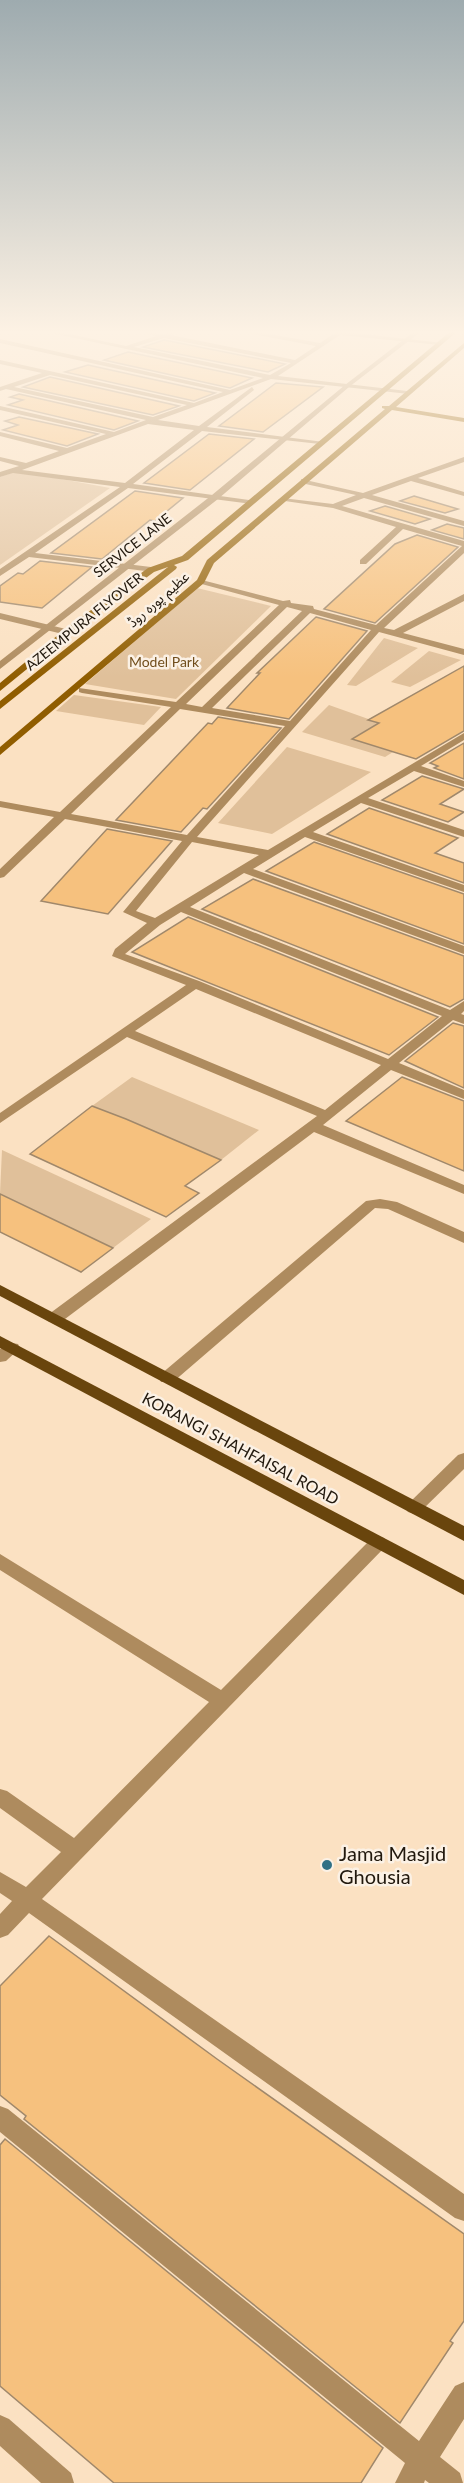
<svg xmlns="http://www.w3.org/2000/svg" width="464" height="2483" font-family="Lato,'Noto Sans Arabic',sans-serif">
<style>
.green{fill:#e0c09a}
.building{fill:#f6c17e;stroke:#a0886b;stroke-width:1.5}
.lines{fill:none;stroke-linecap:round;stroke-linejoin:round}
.lane{fill:#ae8b5e;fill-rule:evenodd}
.street{fill:#ae8b5e;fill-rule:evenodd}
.secondary{fill:#905d00;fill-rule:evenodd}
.primary{fill:#69450d;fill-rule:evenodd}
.poi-dot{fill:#307085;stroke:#fbf1e5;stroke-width:2}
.labels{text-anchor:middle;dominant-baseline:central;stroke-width:5;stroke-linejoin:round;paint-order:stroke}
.far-street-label{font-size:14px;fill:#21180d;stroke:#fbf1e5}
.far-park-label{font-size:14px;fill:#714e1c;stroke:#fbf1e5}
.street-label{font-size:16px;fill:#21180d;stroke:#fbf1e5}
.near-poi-label{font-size:20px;fill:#21180d;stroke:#fbf1e5;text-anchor:start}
</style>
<rect width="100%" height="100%" fill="#fbe1c2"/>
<g class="green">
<polygon points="18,471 110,488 0,565 0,477"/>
<polygon points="197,588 271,606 176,699 85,684"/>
<polygon points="384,638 418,648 356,686 347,685"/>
<polygon points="429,651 461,660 410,687 391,682"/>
<polygon points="74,695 161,707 144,725 56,711"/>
<polygon points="329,705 388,726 370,728 352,739 393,752 385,757 302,732"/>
<polygon points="287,747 371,772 272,834 218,823"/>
<polygon points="132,1077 259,1130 221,1160 92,1106"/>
<polygon points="2,1150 151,1219 113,1248 0,1194"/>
</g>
<g class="building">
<polygon points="164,340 285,364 268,372 143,347"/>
<polygon points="128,352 252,378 230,388 104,360"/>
<polygon points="88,365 215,393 194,401 65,372"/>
<polygon points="50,377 179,406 153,415 23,387"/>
<polygon points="276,383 323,387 263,432 219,426"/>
<polygon points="19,394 138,421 114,430 8,405 23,400 10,397"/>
<polygon points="19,417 98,434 67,446 3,430 18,425 5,421"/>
<polygon points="209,434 254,439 190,490 144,483"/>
<polygon points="135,491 183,498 155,521 150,520 102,559 51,553"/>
<polygon points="414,496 458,509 445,513 400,501"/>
<polygon points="385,506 430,519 415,524 370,511"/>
<polygon points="447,524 464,528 464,539 432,530"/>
<polygon points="417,535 458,547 375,623 324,609 395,544"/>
<polygon points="40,561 92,567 42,608 0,602 0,586 18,573 23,574"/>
<polygon points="316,617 367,631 289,719 227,708 260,673 257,673"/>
<polygon points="464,666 464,731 416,759 352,739 379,723 368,720"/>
<polygon points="218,717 281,728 207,809 203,808 181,832 116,820 208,723 212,724"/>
<polygon points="464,743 464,779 434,768 438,766 430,763"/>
<polygon points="422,776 464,789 440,804 464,812 448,822 382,800"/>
<polygon points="369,808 458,838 435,853 464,863 464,883 327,834"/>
<polygon points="107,829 172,841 108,914 41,901"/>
<polygon points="314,842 464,894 464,944 266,871"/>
<polygon points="253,879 464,956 464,999 450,1007 202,909"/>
<polygon points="188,917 438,1017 389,1055 132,952"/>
<polygon points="453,1023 464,1026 464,1088 405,1061"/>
<polygon points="402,1077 464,1101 464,1171 346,1121"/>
<polygon points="92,1106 126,1119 221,1160 185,1186 199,1193 166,1217 30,1154"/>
<polygon points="0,1194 113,1248 81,1272 0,1232"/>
<polygon points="49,1936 217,2059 464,2234 464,2321 450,2341 453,2343 400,2423 24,2119 26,2116 0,2095 0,1986"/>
<polygon points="5,2139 383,2448 361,2483 114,2483 0,2386 0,2145"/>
</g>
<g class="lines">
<polygon class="lane" points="416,330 423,330 349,387 218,499 0,669 0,661 212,495 345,385"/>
<g class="street">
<path d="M37 330H50L126 346 156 336 132 330 163 334 184 330 171 335 295 360 316 346 232 330H247L320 343 339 330H346L345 332 443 343 440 345 340 335 278 376 407 391 409 394 271 379 158 420 199 426 252 387 254 390 207 427 324 442 320 444 202 431 133 484 249 500 253 502 252 504 128 488 35 553 151 567 154 568V572L29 557 0 576V569L120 487 13 473 0 477V472L19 466 0 461V457L26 463 59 451 0 436V432L67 448 106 434 0 410V406L114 432 146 420 6 389 0 391V387L42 373 0 364V360L194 403 223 392 0 343V339L230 390 263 378ZM164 338 291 363 270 375 134 347ZM50 375 187 405 153 417 14 387ZM148 424 194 430 125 483 22 470Z"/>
<path d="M464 457V462L418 478 464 492V496L411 481 372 495 464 521V526L364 498 342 506 464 541V553L384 628 394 630 464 594V601L403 633 464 649V655L379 632 197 837 268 850 464 733V740L421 766 464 781V787L414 771 368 798 464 830V837L361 803 313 832 464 885V892L305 837 253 869 464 946V954L244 873 190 907 450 1010 464 1001V1011L461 1014 464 1015V1024L453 1020 399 1063 464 1090V1099L391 1070 323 1125 464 1185V1194L314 1132 61 1322H49L47 1318 49 1314 317 1116 127 1037 0 1123V1113L186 985 112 956 115 949 147 923 123 912 182 841 65 819 4 877 0 878V869L54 817 0 807V801L60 812 171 707 82 693 79 692V688L176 702 279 605 198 583V579L283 601 290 600 291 603 313 606 314 609 376 625 462 546 403 529 366 564H360V560L396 527 333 508 278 500 282 498 333 504 356 495 301 483V479L363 493ZM287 607 302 611 202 707 186 704ZM310 613 371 630 290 721 212 708ZM180 709 285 726 187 835 71 814ZM192 842 259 855 155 918 136 911ZM181 912 442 1016 388 1059 199 981 125 954 160 925ZM196 989 381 1065 325 1110 135 1031Z"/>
<polygon points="0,613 70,630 72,632 67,635 0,619"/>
<polygon points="380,1199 397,1202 464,1232 464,1243 388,1209 375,1208 173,1382 161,1382 159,1378 161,1374 366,1201"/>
<polygon points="12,1343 18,1344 20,1348 6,1361 0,1362 0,1349"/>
<polygon points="464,1453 464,1469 420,1512 414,1514 408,1512 405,1508 408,1504 458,1455"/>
<polygon points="378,1536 384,1538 387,1543 384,1548 42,1899 464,2194 464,2221 455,2218 29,1913 8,1935 0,1938 0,1914 12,1901 0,1893 0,1872 26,1887 61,1852 0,1808 0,1789 7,1791 74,1838 209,1702 0,1570 0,1554 221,1690 372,1538"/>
<polygon points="0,2106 8,2109 419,2441 455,2386 464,2382 464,2419 440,2457 460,2473 463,2483 429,2483 425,2480 424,2483 395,2483 405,2463 0,2132"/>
<polygon points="0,2415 9,2419 71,2473 74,2483 41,2483 0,2446"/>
</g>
<g class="secondary">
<polygon points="452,330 459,330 188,560 174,565 177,567 176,569 0,709 0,701 168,567 154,572 70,634 0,691 0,683 64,630 148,568 182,556"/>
<polygon points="464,343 464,348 396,407 464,418 464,422 392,410 214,563 204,583 0,755 0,747 197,580 207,560 385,409 382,408 382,406 389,406"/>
</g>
<g class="primary">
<polygon points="0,1285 464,1526 464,1541 0,1296"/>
<polygon points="0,1336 464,1580 464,1595 0,1348"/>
</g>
</g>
<linearGradient id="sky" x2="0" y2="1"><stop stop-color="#9eabaf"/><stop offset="0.49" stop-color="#fdf2e4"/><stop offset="1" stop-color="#fdf2e4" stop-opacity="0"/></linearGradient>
<rect width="464" height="678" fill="url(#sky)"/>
<circle class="poi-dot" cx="327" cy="1865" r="6"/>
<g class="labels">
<g class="far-street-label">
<text transform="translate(132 545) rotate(-38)">SERVICE LANE</text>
<text transform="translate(158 599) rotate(-41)">عظیم پورہ روڈ</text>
<text transform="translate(84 621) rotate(-39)">AZEEMPURA FLYOVER</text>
</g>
<g class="far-park-label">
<text x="164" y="661">Model Park</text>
</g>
<g class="street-label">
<text transform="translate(241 1448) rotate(28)">KORANGI SHAHFAISAL ROAD</text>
</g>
<g class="near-poi-label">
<text x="339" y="1853">Jama Masjid<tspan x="339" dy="23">Ghousia</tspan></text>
</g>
</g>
</svg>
